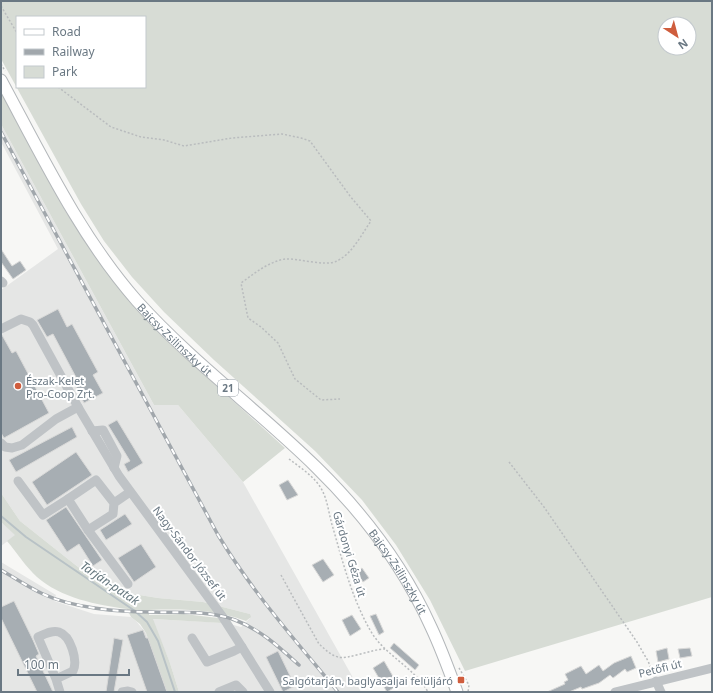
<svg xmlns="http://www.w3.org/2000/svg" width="713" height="693" font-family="'Noto Sans',sans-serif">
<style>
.built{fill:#e5e6e5}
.green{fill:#d7dcd5;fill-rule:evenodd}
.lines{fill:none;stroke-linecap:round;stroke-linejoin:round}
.stream{stroke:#b8c2c6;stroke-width:2}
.building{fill:#a7aeb3;stroke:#d9d9d8}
.major-casing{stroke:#b3b7ba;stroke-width:13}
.path{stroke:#b9bcbe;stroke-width:1.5;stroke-dasharray:2 2;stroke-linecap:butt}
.minor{stroke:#bfc3c6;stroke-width:9}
.major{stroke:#fff;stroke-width:11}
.rail-casing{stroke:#a1a7ac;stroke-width:3.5}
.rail{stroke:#fff;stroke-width:2;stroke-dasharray:6;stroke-linecap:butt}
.poi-dot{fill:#cf5d3d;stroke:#fff;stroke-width:1.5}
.labels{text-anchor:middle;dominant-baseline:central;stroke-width:4;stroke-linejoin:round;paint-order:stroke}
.shield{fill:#fff;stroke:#97a0a8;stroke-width:1}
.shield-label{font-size:10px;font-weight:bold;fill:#6a7883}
.street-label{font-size:11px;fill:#6a7883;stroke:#fff}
.poi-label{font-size:11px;fill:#6a7883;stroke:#fff;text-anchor:start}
.water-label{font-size:12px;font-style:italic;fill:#66787f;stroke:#fff}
</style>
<rect width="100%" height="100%" fill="#f7f7f5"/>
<g class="built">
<polygon points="1,124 154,405 178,405 243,482 361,692 179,692 170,663 152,619 226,623 241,627 250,618 250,614 203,602 158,598 121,592 78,567 20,521 1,493 1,290 58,249 1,142"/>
<polygon points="1,522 16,535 1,546"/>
<polygon points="1,562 56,595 54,601 94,614 131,617 136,621 146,633 167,692 1,692"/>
</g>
<g class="green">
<path d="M1 1H712V597L465 671 430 600 396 545 362 500 315 451 214 360 164 312 132 277 104 241 81 204 1 59ZM17 17H145V87H17ZM665 24H689V48H665Z"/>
<polygon points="1,92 67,214 97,258 133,305 177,350 285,448 243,482 178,405 154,405 1,124"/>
<path d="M1 493 20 521 78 567 121 592 158 598 203 602 250 614 251 617 246 621C213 609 183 609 149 610V615L184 614 218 618 222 623 153 619 170 663 179 692H167L146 633 140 624 131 617 127 609C97 605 61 598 37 577 26 567 17 553 7 541L15 535 1 522Z"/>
</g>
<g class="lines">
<polyline class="stream" points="1,516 26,537 135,611 147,622 158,641 175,692"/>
</g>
<g class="building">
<polygon points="1,249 12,266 20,261 26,270 13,279 1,262"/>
<polygon points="58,309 67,327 72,324 98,372 93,375 103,393 84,403 74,383 78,381 53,334 47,337 37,320"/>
<polygon points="1,335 2,335 12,353 16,351 49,413 4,438 1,433"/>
<polygon points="117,420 143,463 128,472 124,464 130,461 108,425"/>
<polygon points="72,427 77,437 16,472 9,460"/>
<polygon points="76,452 92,475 47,505 32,482"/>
<polygon points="288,480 298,495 287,500 279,485"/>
<polygon points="66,507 102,560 93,566 79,544 67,552 46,520"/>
<polygon points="125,514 132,524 106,540 100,530"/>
<polygon points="141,544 156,567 134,582 118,558"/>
<polygon points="323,559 334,575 323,582 312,565"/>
<polygon points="362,568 369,578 363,582 356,572"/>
<polygon points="14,601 33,640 39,654 36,656 53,692 37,692 1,618 1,607"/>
<polygon points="376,614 384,632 379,635 370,616"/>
<polygon points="352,615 361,629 350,636 342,620"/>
<polygon points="143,630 146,638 148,638 167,692 147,692 127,635"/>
<polygon points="114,638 123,640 114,692 106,692"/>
<polygon points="394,643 419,665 415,670 390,648"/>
<polygon points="667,648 669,659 658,662 656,651"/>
<polygon points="690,648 692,656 680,658 678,649"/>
<polygon points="278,651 295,686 283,692 266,657"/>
<polygon points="631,656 636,668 627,672 625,669 613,678 610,675 599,683 582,689 581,687 569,692 547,692 565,684 564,682 568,680 565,674 581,666 586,674 599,665 603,671 614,663"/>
<polygon points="384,661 398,685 387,692 373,668"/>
</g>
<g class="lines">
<defs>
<g id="major">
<path id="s1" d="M1 80C42 156 80 236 137 301 192 362 258 410 316 467 363 513 404 567 431 627 441 648 449 670 457 692"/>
</g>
</defs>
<use href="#major" class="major-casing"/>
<g class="path">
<polyline points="1,6 17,33"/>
<polyline points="1,64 5,71"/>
<path d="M58 87 111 127 141 137 164 140 184 146 232 138 282 134 301 138 310 141 350 196 371 221C361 235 353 253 337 261 325 267 298 258 285 259 268 262 255 273 241 283L248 318 261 327 278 343 295 379 321 400 340 399"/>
<path d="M289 459C301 468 315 477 322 490 328 501 329 516 333 528 343 563 352 598 370 630 384 655 414 667 428 692"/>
<polyline points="509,462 544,507 637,642 648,661 653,673"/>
<path d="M281 575 319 644C325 649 330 655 338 657 347 660 372 649 385 649"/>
<polyline points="459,668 469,685 468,692"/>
</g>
<g class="minor">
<polyline points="1,281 3,283"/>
<polyline points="1,329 21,319 30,322 33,325 78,407 119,476 222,616 240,644 270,692"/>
<polyline points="92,431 103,430 117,456 114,468"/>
<polyline points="1,443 5,447 12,448 22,445 56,419 78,407"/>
<polyline points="18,481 43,515 68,499"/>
<polyline points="114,503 96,480 68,499 88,530 113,514 114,503 130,492"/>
<polyline points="88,530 128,584"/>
<polyline points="192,638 207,662 234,651 242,647"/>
<path d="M56 679 73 671C78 661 71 636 59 632 52 630 45 634 38 637L56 679 60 692"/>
<polyline points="656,681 661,692"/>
<polyline points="122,692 128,691 132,692"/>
<polyline points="219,692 236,685 243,692"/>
<polyline points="615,692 712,668"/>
</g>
<use href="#major" class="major"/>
<defs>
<g id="rail">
<path d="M1 132 218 535C253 593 296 641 338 692"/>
<path d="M1 570C15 578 28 587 43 594 73 608 118 612 151 612 179 613 208 610 235 620 261 630 279 647 299 665"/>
</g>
</defs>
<use href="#rail" class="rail-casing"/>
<use href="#rail" class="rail"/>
</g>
<g class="poi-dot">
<circle cx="18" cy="386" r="4"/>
<rect x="457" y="676" width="8" height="8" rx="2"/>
</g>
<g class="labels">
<rect class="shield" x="218" y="380" width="20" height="16" rx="3"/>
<g class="shield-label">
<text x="228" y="388">21</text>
</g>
<g class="street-label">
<text stroke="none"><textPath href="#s1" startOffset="314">Bajcsy-Zsilinszky út</textPath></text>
<text transform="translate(190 553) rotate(53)">Nagy-Sándor József út</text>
<text transform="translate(350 554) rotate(73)">Gárdonyi Géza út</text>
<text stroke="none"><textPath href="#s1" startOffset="638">Bajcsy-Zsilinszky út</textPath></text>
<text transform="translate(660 668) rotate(-14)">Petőfi út</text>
</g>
<g class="poi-label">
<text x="26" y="380">Észak-Kelet<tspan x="26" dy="13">Pro-Coop Zrt.</tspan></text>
<text x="453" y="680" text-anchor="end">Salgótarján, baglyasaljai felüljáró</text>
</g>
<g class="water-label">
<text transform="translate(110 583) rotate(34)">Tarján-patak</text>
</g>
</g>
<rect width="713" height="693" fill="none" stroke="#6a7883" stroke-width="4"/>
<rect x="16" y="16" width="130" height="72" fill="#ffffff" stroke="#c3c9cd"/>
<rect x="24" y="29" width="20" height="6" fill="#ffffff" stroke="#c3c9cd"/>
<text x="52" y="36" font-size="12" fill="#6a7883">Road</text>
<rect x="24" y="49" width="20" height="6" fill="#a1a7ac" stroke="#c3c9cd"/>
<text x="52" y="56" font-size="12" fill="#6a7883">Railway</text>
<rect x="24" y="66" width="20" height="12" fill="#d7dcd5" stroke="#c3c9cd"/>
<text x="52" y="76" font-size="12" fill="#6a7883">Park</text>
<g transform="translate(677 36) rotate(144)"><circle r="19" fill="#ffffff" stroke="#c3c9cd"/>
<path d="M0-3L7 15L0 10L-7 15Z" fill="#cf5d3d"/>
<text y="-6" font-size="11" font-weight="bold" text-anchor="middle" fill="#6a7883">N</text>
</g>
<path d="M18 669v6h111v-6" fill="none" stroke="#6a7883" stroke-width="2"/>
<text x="24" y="669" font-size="12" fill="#6a7883" stroke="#ffffff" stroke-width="3" paint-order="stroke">100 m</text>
</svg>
